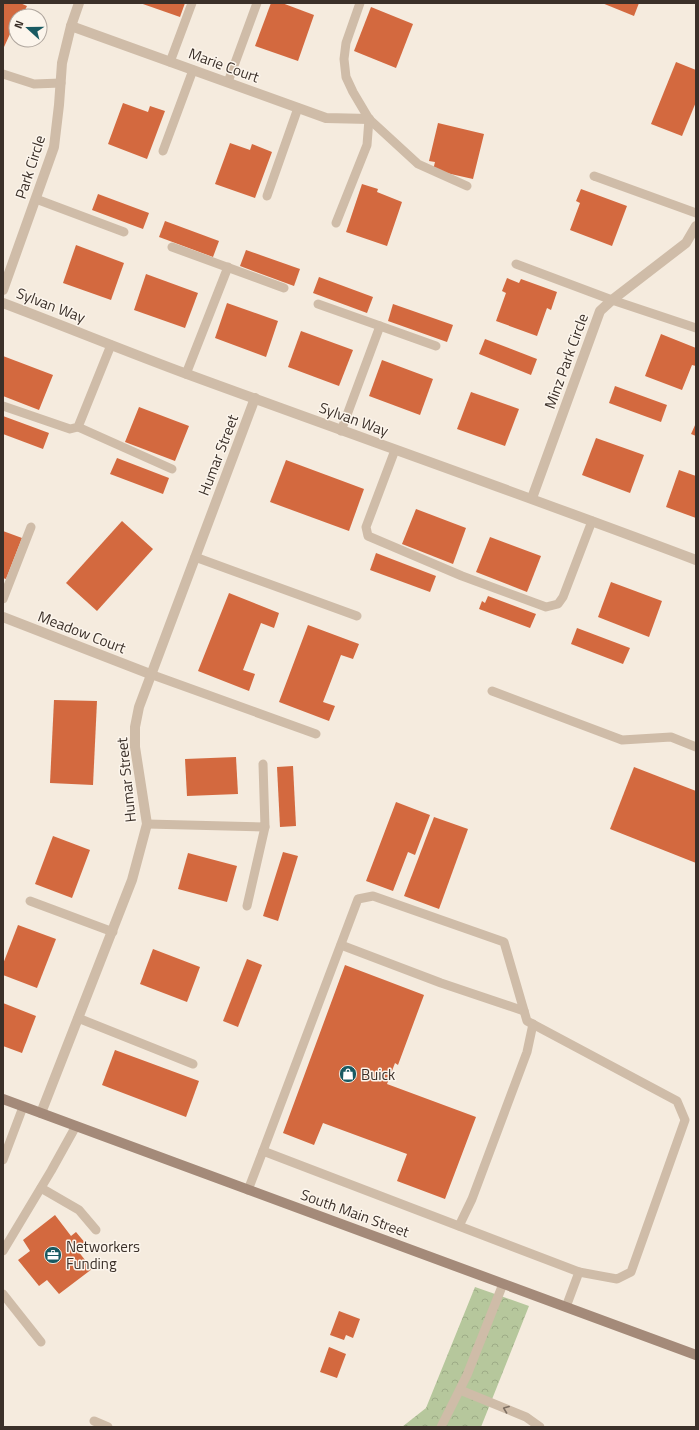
<svg xmlns="http://www.w3.org/2000/svg" width="699" height="1430" font-family="'Titillium Web',sans-serif">
<style>
.forest{fill:url(#forest-crowns)}
.building{fill:#d3693f}
.lines{fill:none;stroke-linecap:round;stroke-linejoin:round}
.service{stroke:#cfbca8;stroke-width:9}
.minor{stroke:#cfbca8;stroke-width:10}
.secondary{stroke:#a48a79;stroke-width:10}
.oneway{stroke:#7e6f62}
.labels{text-anchor:middle;dominant-baseline:central;stroke-width:3;stroke-linejoin:round;paint-order:stroke}
.street-label{font-size:15px;fill:#3b3029;stroke:#fcf5ec}
.poi-label{font-size:15px;fill:#3b3029;stroke:#fcf5ec;text-anchor:start}
</style>
<defs>
<pattern id="forest-crowns" width="20" height="18" patternUnits="userSpaceOnUse"><rect width="20" height="18" fill="#b6c79c"/><path d="M2 6a3 3 0 1 1 6 0M12 15a3 3 0 1 1 6 0" fill="none" stroke="#9dab86"/></pattern>
</defs>
<rect width="100%" height="100%" fill="#f5ebde"/>
<polygon class="forest" points="475,1287 529,1306 481,1427 402,1427 426,1408"/>
<g class="building">
<polygon points="3,3 20,3 27,6 22,16 16,16 16,21 4,47 3,47"/>
<polygon points="140,3 185,3 180,17"/>
<polygon points="271,3 282,3 314,15 298,61 255,46"/>
<polygon points="602,3 639,3 634,16"/>
<polygon points="371,7 413,24 396,68 354,51"/>
<polygon points="676,62 696,70 696,102 682,136 651,124"/>
<polygon points="123,103 148,112 150,106 165,111 147,159 108,144"/>
<polygon points="438,123 484,134 473,179 433,170 435,162 429,161"/>
<polygon points="230,143 250,150 252,144 272,152 255,198 215,184"/>
<polygon points="362,184 378,189 377,192 402,202 387,246 346,232"/>
<polygon points="581,189 627,206 612,246 570,230 580,203 576,201"/>
<polygon points="98,194 149,213 143,229 92,210"/>
<polygon points="165,221 219,241 213,257 159,237"/>
<polygon points="76,245 124,263 111,300 63,283"/>
<polygon points="246,250 300,269 294,286 240,266"/>
<polygon points="146,274 198,293 185,328 134,310"/>
<polygon points="319,277 373,297 367,313 313,293"/>
<polygon points="507,278 519,283 521,279 557,292 551,310 547,308 537,336 496,321 506,293 502,291"/>
<polygon points="227,303 278,321 266,357 215,338"/>
<polygon points="393,304 453,325 447,342 388,321"/>
<polygon points="301,331 353,350 339,386 288,367"/>
<polygon points="661,334 696,348 696,366 692,365 682,390 645,376"/>
<polygon points="485,339 537,359 531,375 479,354"/>
<polygon points="3,356 53,375 39,410 3,396"/>
<polygon points="382,360 433,379 420,415 369,396"/>
<polygon points="615,386 667,405 661,422 609,403"/>
<polygon points="471,392 519,409 505,446 457,429"/>
<polygon points="139,407 189,426 175,461 125,442"/>
<polygon points="3,416 49,433 43,449 3,434"/>
<polygon points="696,423 696,436 691,434"/>
<polygon points="596,438 644,455 630,493 582,475"/>
<polygon points="117,458 169,478 163,494 110,474"/>
<polygon points="286,460 364,489 349,531 270,502"/>
<polygon points="679,470 696,476 696,518 666,507"/>
<polygon points="416,509 466,528 453,564 402,544"/>
<polygon points="122,521 153,549 97,611 66,583"/>
<polygon points="3,531 22,538 6,579 3,578"/>
<polygon points="490,537 541,556 527,592 476,572"/>
<polygon points="376,553 436,576 430,592 370,570"/>
<polygon points="611,582 662,601 649,637 598,617"/>
<polygon points="229,593 279,613 274,628 261,623 243,670 255,674 249,691 198,671"/>
<polygon points="488,596 536,614 530,628 479,609 482,601 485,603"/>
<polygon points="308,625 359,644 353,659 341,655 323,702 335,706 329,721 279,702"/>
<polygon points="577,628 630,648 623,664 571,644"/>
<polygon points="54,700 97,701 93,785 50,783"/>
<polygon points="236,757 238,794 187,796 185,759"/>
<polygon points="293,766 296,826 280,827 277,767"/>
<polygon points="634,767 696,791 696,863 610,829"/>
<polygon points="396,802 430,815 415,855 408,852 393,891 366,881"/>
<polygon points="434,817 468,829 439,909 404,896"/>
<polygon points="53,836 90,850 72,898 35,884"/>
<polygon points="283,852 298,856 278,921 263,916"/>
<polygon points="188,853 237,866 227,902 178,889"/>
<polygon points="18,925 56,939 37,988 3,975 3,964"/>
<polygon points="153,949 200,967 187,1002 140,984"/>
<polygon points="247,959 262,965 238,1027 223,1021"/>
<polygon points="345,965 424,995 398,1065 395,1063 387,1084 476,1117 445,1199 397,1181 407,1154 323,1123 314,1145 283,1133"/>
<polygon points="3,1003 36,1016 22,1053 3,1046"/>
<polygon points="115,1050 199,1081 186,1117 102,1085"/>
<polygon points="55,1215 71,1236 76,1232 86,1244 78,1251 92,1269 59,1294 47,1280 39,1286 18,1260 30,1251 23,1240"/>
<polygon points="339,1311 360,1319 353,1338 346,1335 344,1340 330,1335"/>
<polygon points="329,1347 346,1354 337,1378 320,1372"/>
</g>
<g class="lines">
<g class="service">
<polyline points="360,3 346,43 344,59 346,77 353,92 369,119 418,164 467,186"/>
<polyline points="170,62 192,3"/>
<polyline points="3,74 34,84 61,83"/>
<polyline points="228,82 257,3"/>
<polyline points="163,151 193,70"/>
<polyline points="594,176 696,213"/>
<polyline points="267,196 298,108"/>
<polyline points="36,199 124,232"/>
<polyline points="336,223 367,145 369,119"/>
<polyline points="172,247 284,288"/>
<polyline points="516,264 612,300 696,328"/>
<polyline points="318,304 380,326 341,431"/>
<polyline points="380,326 436,346"/>
<polyline points="186,374 228,267"/>
<polyline points="3,406 70,429 78,427 111,345"/>
<polyline points="78,427 172,469"/>
<polyline points="395,450 366,527 368,536 462,576 546,607 558,604 563,597 592,521"/>
<polyline points="195,557 357,616"/>
<polyline points="3,599 31,527"/>
<polyline points="150,674 316,734"/>
<polyline points="492,691 622,740 671,737 696,747"/>
<polyline points="147,824 265,827 263,764"/>
<polyline points="30,901 113,932"/>
<polyline points="247,906 265,827"/>
<polyline points="341,945 441,983 524,1011"/>
<polyline points="78,1018 193,1064"/>
<polyline points="263,1151 358,899 373,896 504,942 527,1021 677,1101 685,1120 631,1272 617,1279 579,1272"/>
<polyline points="3,1160 23,1107"/>
<polyline points="41,1188 79,1210 96,1230"/>
<polyline points="248,1190 263,1151 579,1272 566,1307"/>
<polyline points="459,1226 472,1199 527,1052 533,1024"/>
<polyline points="3,1251 51,1171 76,1126"/>
<polyline points="3,1294 41,1342"/>
<polyline points="460,1390 526,1417 540,1427"/>
<polyline points="94,1421 108,1427"/>
<polyline points="441,1427 467,1375 503,1284"/>
</g>
<g class="minor">
<polyline points="71,26 326,118 369,119"/>
<polyline points="3,290 54,147 59,105 62,63 71,26 79,3"/>
<path d="M3 303C64 326 125 351 187 374 356 436 527 496 696 560"/>
<polyline points="532,498 600,311 612,300 686,243 696,226"/>
<polyline points="3,617 150,674"/>
<polyline points="41,1113 132,880 147,824 135,747 135,727 139,707 255,398"/>
</g>
<polyline class="secondary" points="3,1099 696,1355"/>
</g>
<defs><path id="oneway-chevron" d="M-2-3.5L2.5 0L-2 3.5" fill="none" stroke-width="1.6" stroke-linecap="round" stroke-linejoin="round"/></defs>
<use class="oneway" href="#oneway-chevron" transform="translate(506 1409) rotate(-159)"/>
<defs>
<symbol id="shop-disc" viewBox="-11 -11 22 22"><circle r="9.5" fill="#195a62" stroke="#fcf5ec"/><path d="M-5-2.5h2.3a2.7 3.5 0 0 1 5.4 0H5L5.5 6h-11ZM-1.5-2.5h3a1.5 2.3 0 0 0-3 0Z" fill="#fff"/></symbol>
<symbol id="office-disc" viewBox="-11 -11 22 22"><circle r="9.5" fill="#195a62" stroke="#fcf5ec"/><path d="M-6-3h4V-5.5h4V-3h4V5H-6ZM-1-4.5V-3h2v-1.5ZM-6 0V1H6V0Z" fill="#fff"/></symbol>
</defs>
<g fill-rule="evenodd">
<use href="#shop-disc" x="338" y="1064" width="20" height="20"/>
<use href="#office-disc" x="43" y="1245" width="20" height="20"/>
</g>
<g class="labels">
<g class="street-label">
<text transform="translate(224 65) rotate(20)">Marie Court</text>
<text transform="translate(30 167) rotate(-72)">Park Circle</text>
<text transform="translate(51 305) rotate(21)">Sylvan Way</text>
<text transform="translate(566 361) rotate(-70)">Minz Park Circle</text>
<text transform="translate(354 419) rotate(20)">Sylvan Way</text>
<text transform="translate(218 455) rotate(-69)">Humar Street</text>
<text transform="translate(82 632) rotate(21)">Meadow Court</text>
<text transform="translate(126 780) rotate(-96)">Humar Street</text>
<text transform="translate(355 1213) rotate(20)">South Main Street</text>
</g>
<g class="poi-label">
<text x="361" y="1074">Buick</text>
<text x="66" y="1246">Networkers<tspan x="66" dy="17">Funding</tspan></text>
</g>
</g>
<rect width="699" height="1430" fill="none" stroke="#3b3029" stroke-width="8"/>
<g transform="translate(28 28) rotate(291)"><circle r="19" fill="#fcf5ec" stroke="#afa69e"/>
<path d="M0-3L7 15L0 10L-7 15Z" fill="#195a62"/>
<text y="-6" font-size="11" font-weight="bold" text-anchor="middle" fill="#3b3029">N</text>
</g>
</svg>
